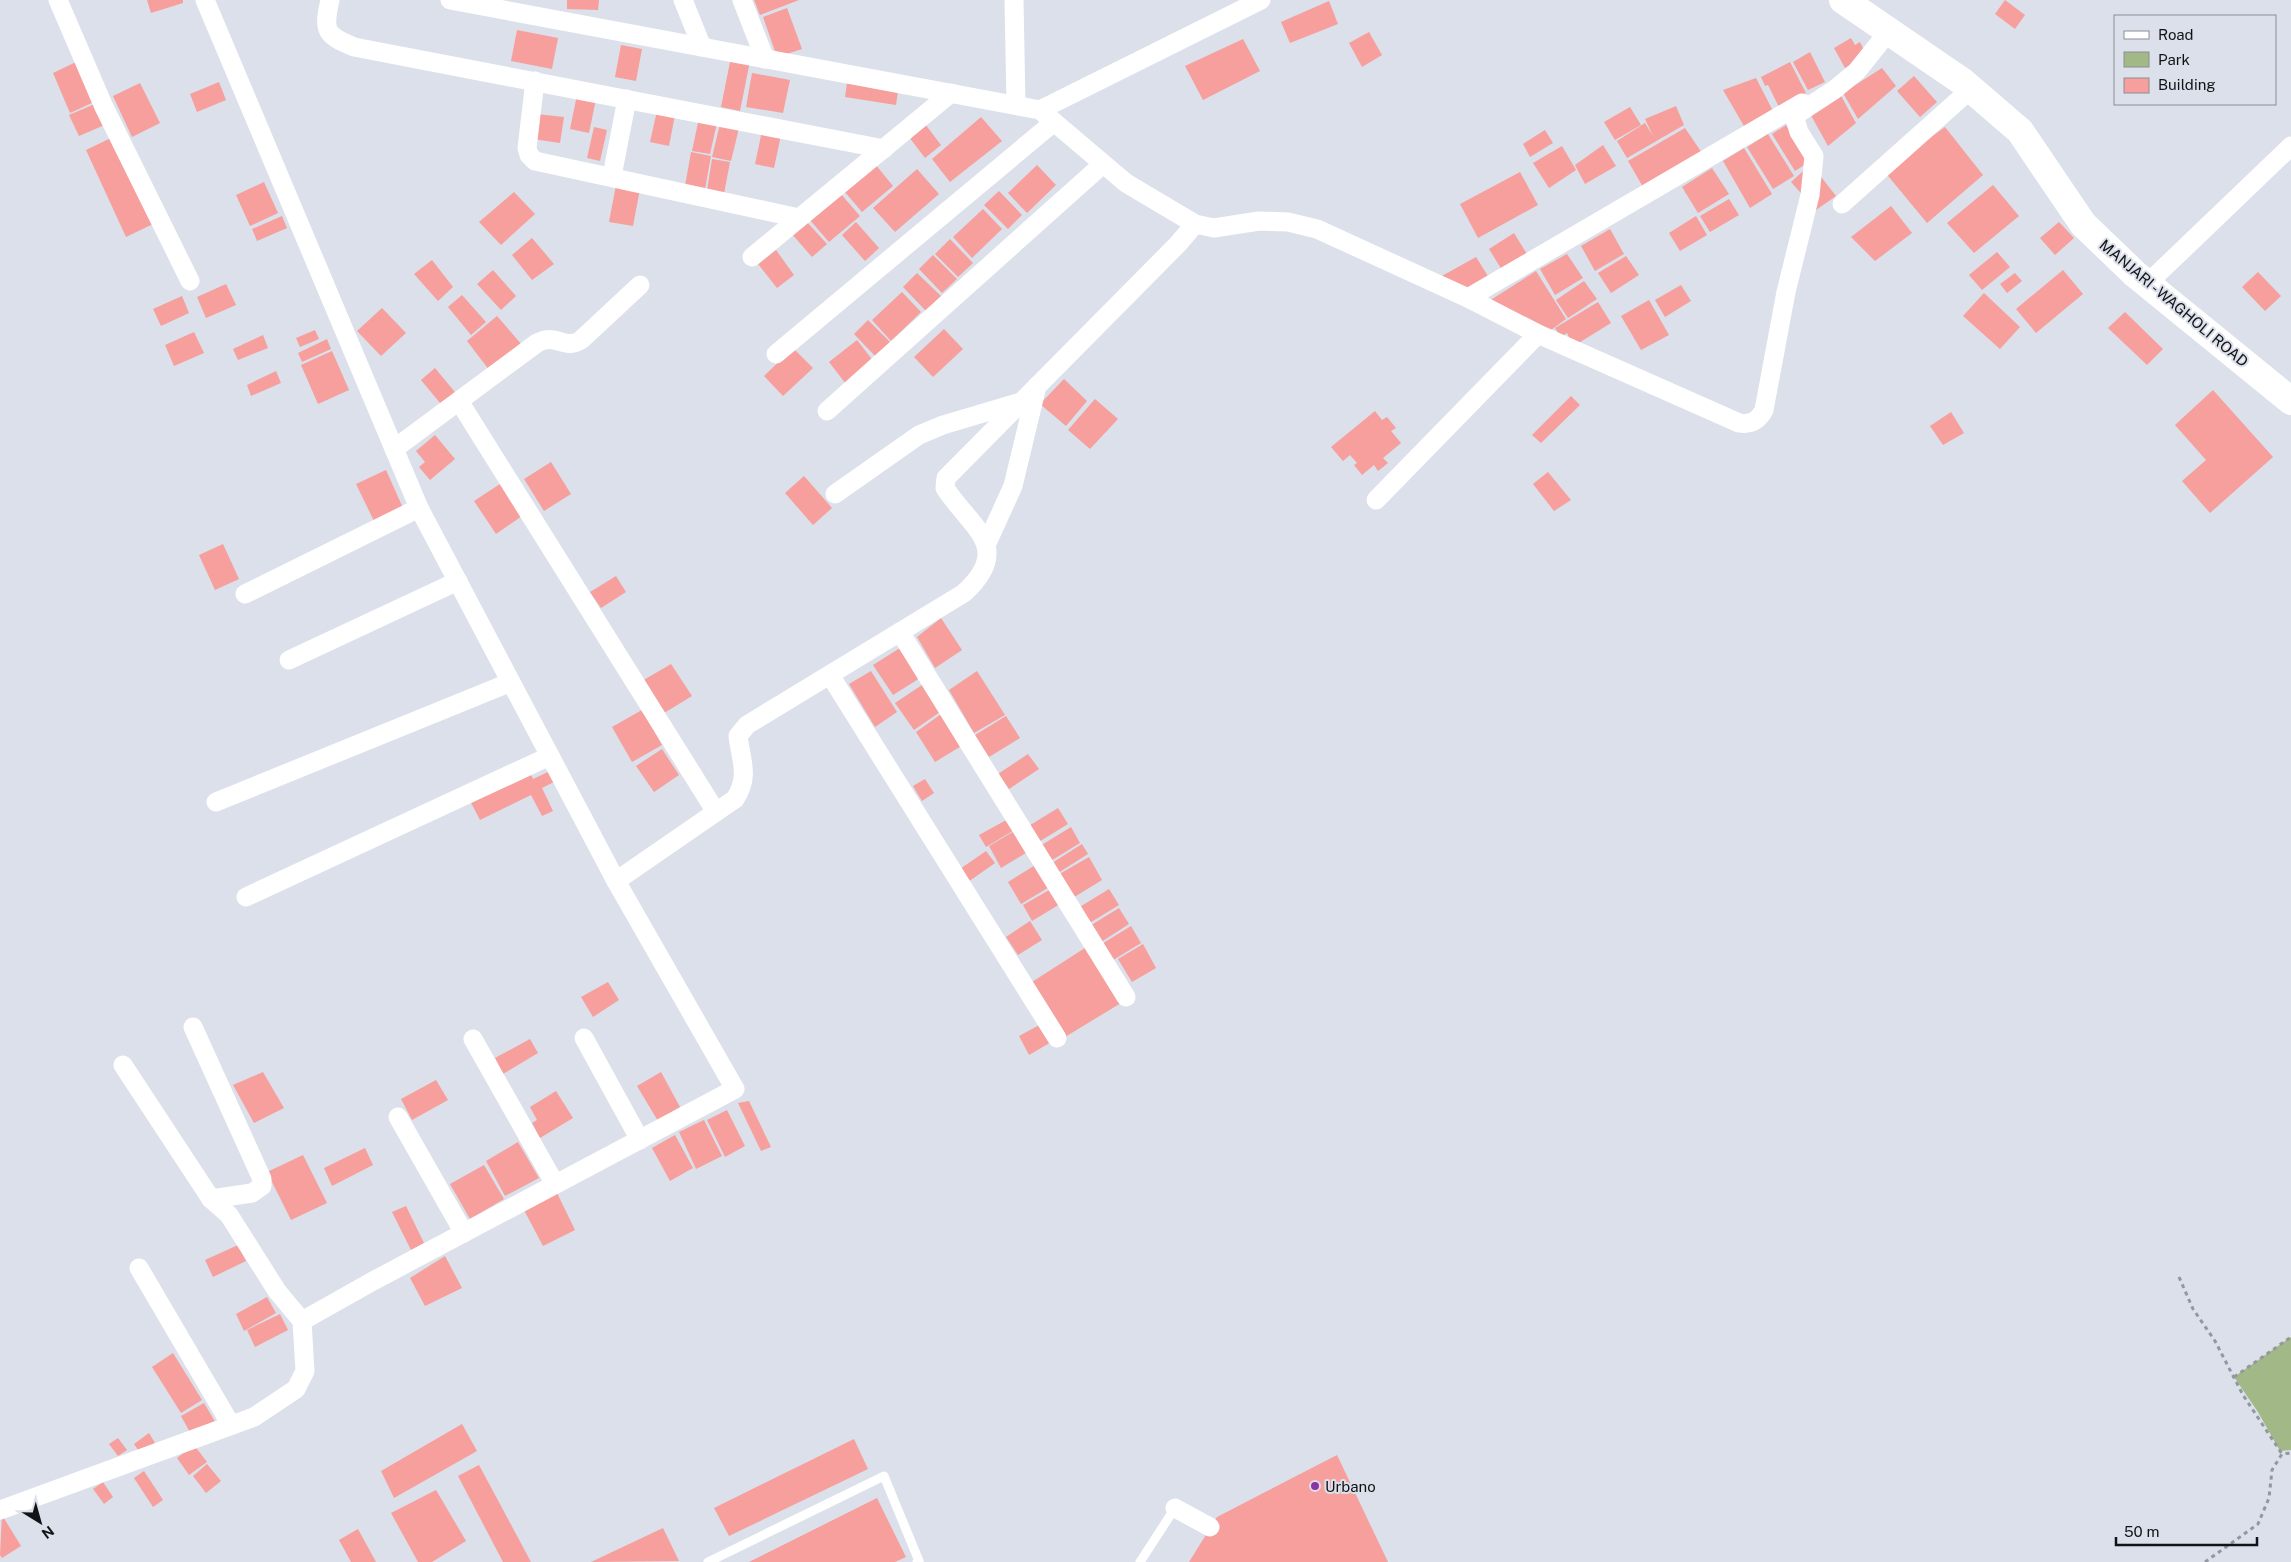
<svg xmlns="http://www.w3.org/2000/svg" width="2291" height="1562" font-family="'Public Sans',sans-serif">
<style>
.green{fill:#a2b886}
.building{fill:#f69f9c}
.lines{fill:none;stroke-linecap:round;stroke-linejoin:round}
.path{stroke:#93979e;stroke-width:3;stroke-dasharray:4 4;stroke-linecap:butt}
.lane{stroke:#fff;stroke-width:9}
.street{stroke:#fff;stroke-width:19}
.primary{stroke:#fff;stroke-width:28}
.poi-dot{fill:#8d35a1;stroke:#dbe0ea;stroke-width:2}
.labels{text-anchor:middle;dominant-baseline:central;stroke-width:4;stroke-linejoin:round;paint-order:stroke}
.street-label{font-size:15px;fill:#111316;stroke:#dbe0ea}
.poi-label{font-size:15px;fill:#111316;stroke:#dbe0ea;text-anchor:start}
</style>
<rect width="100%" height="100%" fill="#dbe0ea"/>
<polygon class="green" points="2291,1337 2291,1450 2280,1451 2258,1412 2234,1377"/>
<g class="building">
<polygon points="147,0 183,0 183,3 151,13"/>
<polygon points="567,0 599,0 598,10 567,9"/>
<polygon points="754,0 799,0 760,15"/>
<polygon points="2005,0 2025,15 2015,29 1995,14"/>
<polygon points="1329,1 1338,24 1290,43 1281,22"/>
<polygon points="787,8 802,49 777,57 763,17"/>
<polygon points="517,30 558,38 552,69 511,61"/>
<polygon points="1369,32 1382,55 1362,67 1349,43"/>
<polygon points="1851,38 1855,45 1860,42 1867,56 1845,68 1834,48"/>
<polygon points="1243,39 1260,71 1203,100 1185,66"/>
<polygon points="621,45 642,49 636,81 615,77"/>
<polygon points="1810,52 1825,82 1808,90 1793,62"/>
<polygon points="731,57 750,61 740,111 721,107"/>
<polygon points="76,62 94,102 70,113 53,73"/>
<polygon points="1790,62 1806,93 1779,107 1768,85 1765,86 1761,77"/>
<polygon points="1882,68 1896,86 1858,119 1843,93"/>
<polygon points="752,73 790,80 783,113 746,107"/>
<polygon points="1914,76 1937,102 1920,117 1897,91"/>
<polygon points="1756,78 1773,111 1744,126 1723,90"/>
<polygon points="219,82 226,100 197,112 190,94"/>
<polygon points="140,83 160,123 132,137 113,96"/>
<polygon points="847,83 898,91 896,105 845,97"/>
<polygon points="1840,94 1856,123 1828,146 1808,110"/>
<polygon points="577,95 596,99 589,133 570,129"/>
<polygon points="97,103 107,124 79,136 69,115"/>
<polygon points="1676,106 1684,125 1627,158 1617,141 1645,123 1653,136 1645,119"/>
<polygon points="1630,107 1641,125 1615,140 1604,122"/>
<polygon points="657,111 675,115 669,146 650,142"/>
<polygon points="536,114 564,117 560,143 533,139"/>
<polygon points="981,117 1002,141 950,182 932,159"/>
<polygon points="699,118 717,123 710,154 692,151"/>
<polygon points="922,120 941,145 925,158 906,133"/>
<polygon points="720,124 739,128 731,161 712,157"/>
<polygon points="1786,125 1809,162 1795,171 1772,134"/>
<polygon points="594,127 607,130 600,161 587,158"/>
<polygon points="1945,127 1983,175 1927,223 1884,171"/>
<polygon points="1685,128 1702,153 1643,187 1628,161"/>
<polygon points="1545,130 1553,143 1530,157 1523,144"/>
<polygon points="762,131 781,135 774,168 755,164"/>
<polygon points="1768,134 1794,176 1773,189 1747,147"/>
<polygon points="113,137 153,224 126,237 86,150"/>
<polygon points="1603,145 1616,166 1585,184 1575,165"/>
<polygon points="1562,146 1576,170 1549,188 1533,163"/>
<polygon points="1744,148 1772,194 1750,208 1723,161"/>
<polygon points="691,152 711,156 705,189 685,186"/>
<polygon points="712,159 730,162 724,194 707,190"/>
<polygon points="875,164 893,186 862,212 844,191"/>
<polygon points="1811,164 1836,196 1816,210 1791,182"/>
<polygon points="1037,165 1056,185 1027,213 1008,193"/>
<polygon points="1712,168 1729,194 1698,213 1682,187"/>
<polygon points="917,169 939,194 895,232 873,208"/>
<polygon points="1520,172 1538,205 1478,238 1460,204"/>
<polygon points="264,182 278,213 250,226 236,195"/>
<polygon points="616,185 640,189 633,226 609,222"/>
<polygon points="1993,185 2019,216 1974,253 1947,223"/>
<polygon points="999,191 1022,215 1008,229 984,205"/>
<polygon points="514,192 535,214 501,245 479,222"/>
<polygon points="840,193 860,216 829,242 809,219"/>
<polygon points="1729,199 1739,215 1710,232 1700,216"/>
<polygon points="1891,206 1912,233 1875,261 1851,237"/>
<polygon points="983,209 1002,229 972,258 953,237"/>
<polygon points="282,216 287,228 257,241 252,229"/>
<polygon points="1696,216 1707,235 1680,251 1669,233"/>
<polygon points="806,221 827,244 812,257 791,233"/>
<polygon points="856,222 879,248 865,261 842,235"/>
<polygon points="2059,222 2074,238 2055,255 2040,238"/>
<polygon points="1610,229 1624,254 1595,271 1581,246"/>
<polygon points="1514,233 1527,254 1502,270 1489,249"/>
<polygon points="532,238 554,264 532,280 512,255"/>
<polygon points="950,239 973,263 958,277 935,254"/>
<polygon points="776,250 794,275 777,288 758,264"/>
<polygon points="1997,252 2010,267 1982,290 1969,275"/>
<polygon points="1567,254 1583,278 1555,295 1540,269"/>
<polygon points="933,255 957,279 942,293 919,269"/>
<polygon points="1626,256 1639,275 1611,293 1598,273"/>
<polygon points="1476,257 1488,276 1466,290 1440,277"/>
<polygon points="432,260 453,287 438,301 414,274"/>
<polygon points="493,270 516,296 501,310 477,284"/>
<polygon points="2063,270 2083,294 2036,333 2016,309"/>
<polygon points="1536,271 1566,319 1547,333 1489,301"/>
<polygon points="2258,272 2281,296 2265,311 2242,287"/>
<polygon points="917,273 941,296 926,311 903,287"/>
<polygon points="2015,273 2022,281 2007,293 2000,284"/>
<polygon points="1584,281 1597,299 1568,318 1556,300"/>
<polygon points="226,284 236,305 206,318 197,297"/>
<polygon points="1681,285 1691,301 1665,317 1655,300"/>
<polygon points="902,292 921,312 891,341 872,320"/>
<polygon points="1984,293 2020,327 2000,349 1963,316"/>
<polygon points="462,295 486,322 471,335 448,307"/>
<polygon points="182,296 189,313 161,326 153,309"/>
<polygon points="1649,300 1669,335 1641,350 1621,316"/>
<polygon points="1598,302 1611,323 1577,344 1574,339 1571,341 1567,333 1561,337 1555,328"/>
<polygon points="382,308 406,333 381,356 357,331"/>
<polygon points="2125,312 2163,349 2147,365 2108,328"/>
<polygon points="497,316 522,345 490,371 467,341"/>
<polygon points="868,320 892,344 877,358 854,334"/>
<polygon points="944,329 963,349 933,377 914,357"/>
<polygon points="315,330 319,339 300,347 296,338"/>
<polygon points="194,332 204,353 174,366 165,345"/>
<polygon points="263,335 268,348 238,360 233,349"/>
<polygon points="327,339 331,349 302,362 298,353"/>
<polygon points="857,340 874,362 846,384 829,362"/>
<polygon points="793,348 813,368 783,396 764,376"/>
<polygon points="332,351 349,390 318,404 301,365"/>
<polygon points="435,368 459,397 445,409 421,380"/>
<polygon points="276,371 281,383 251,396 247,385"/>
<polygon points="1064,379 1087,401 1066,426 1040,404"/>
<polygon points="2213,390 2273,457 2210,513 2182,481 2206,460 2175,425"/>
<polygon points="1571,396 1580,405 1541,443 1532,435"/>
<polygon points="1095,399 1118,419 1090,449 1068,430"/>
<polygon points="1375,411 1382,420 1387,417 1396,428 1391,431 1401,443 1383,458 1388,463 1378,471 1374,465 1362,475 1354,465 1357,463 1350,455 1343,461 1331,447"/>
<polygon points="1951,412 1964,433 1943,445 1930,426"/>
<polygon points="435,435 455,459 430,480 419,467 425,462 416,451"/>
<polygon points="551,462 571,494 544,511 524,479"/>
<polygon points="386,470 403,508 374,521 356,484"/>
<polygon points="1548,472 1571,500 1554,511 1533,484"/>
<polygon points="804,476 832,508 813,525 785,493"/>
<polygon points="500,484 522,516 496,534 474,501"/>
<polygon points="223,544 239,579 215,590 199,555"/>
<polygon points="616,576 626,592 601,608 590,592"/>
<polygon points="941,618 962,650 935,668 917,637"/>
<polygon points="900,648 920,678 893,695 873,665"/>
<polygon points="671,664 692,696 664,713 642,681"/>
<polygon points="871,671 897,712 875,727 849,684"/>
<polygon points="977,671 1005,715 974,733 949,690"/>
<polygon points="925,683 943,710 914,730 895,703"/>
<polygon points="642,710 662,745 632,762 612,727"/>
<polygon points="944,712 963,745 935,762 916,732"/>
<polygon points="1006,716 1020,738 989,757 975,735"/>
<polygon points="662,749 679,775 654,792 636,766"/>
<polygon points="1028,754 1039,769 1009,789 998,774"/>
<polygon points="529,770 533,779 548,772 554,782 542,788 553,811 542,816 531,795 480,820 469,799"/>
<polygon points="925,779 934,793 922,801 913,786"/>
<polygon points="1058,808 1068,824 1037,843 1027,827"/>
<polygon points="1010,818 1016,829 986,847 979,835"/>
<polygon points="1071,827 1080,843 1049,862 1040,846"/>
<polygon points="1016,830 1029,851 1001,868 989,846"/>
<polygon points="1082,844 1088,854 1058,873 1052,863"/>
<polygon points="986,851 995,863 968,882 960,869"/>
<polygon points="1089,857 1102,880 1071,899 1056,876"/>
<polygon points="1037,864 1051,886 1021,904 1008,882"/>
<polygon points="1051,889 1060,904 1032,921 1023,905"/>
<polygon points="1109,889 1119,905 1088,924 1078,908"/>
<polygon points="1119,908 1129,924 1098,944 1088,927"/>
<polygon points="1030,921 1042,940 1018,955 1006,937"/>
<polygon points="1131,926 1141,943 1110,962 1100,945"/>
<polygon points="1143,944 1156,968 1132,982 1118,959"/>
<polygon points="1088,946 1121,1003 1065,1037 1032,982"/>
<polygon points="608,982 619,1000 593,1017 581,997"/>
<polygon points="1043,1023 1053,1041 1029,1055 1019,1036"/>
<polygon points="530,1039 538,1053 503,1074 495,1058"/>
<polygon points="263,1072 284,1108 254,1123 233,1085"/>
<polygon points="661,1072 680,1107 658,1121 637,1086"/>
<polygon points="436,1080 448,1100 412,1120 401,1099"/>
<polygon points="556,1091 573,1118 540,1138 532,1123 537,1120 530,1107"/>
<polygon points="749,1101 771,1147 761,1151 738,1103"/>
<polygon points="727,1110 745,1146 725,1157 707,1120"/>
<polygon points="704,1120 722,1156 696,1169 679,1132"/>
<polygon points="675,1135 693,1168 670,1181 652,1148"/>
<polygon points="518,1142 539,1178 505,1196 486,1161"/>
<polygon points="365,1148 373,1165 332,1186 324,1168"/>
<polygon points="303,1155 327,1203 291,1220 267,1172"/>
<polygon points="484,1165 504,1199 470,1219 450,1184"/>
<polygon points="557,1193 575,1230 543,1246 524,1210"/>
<polygon points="406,1206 424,1243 411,1250 392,1212"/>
<polygon points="238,1245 246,1261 213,1277 205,1260"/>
<polygon points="445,1256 462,1288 425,1306 410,1278"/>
<polygon points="267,1297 276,1313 244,1331 236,1314"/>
<polygon points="280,1314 288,1330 255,1347 247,1330"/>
<polygon points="173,1353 202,1400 181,1413 152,1367"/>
<polygon points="204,1403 217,1425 192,1436 181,1416"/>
<polygon points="462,1424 477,1451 394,1498 381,1471"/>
<polygon points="149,1433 155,1443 140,1453 134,1444"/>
<polygon points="118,1438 127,1450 118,1456 109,1444"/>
<polygon points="854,1439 868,1469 729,1536 714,1508"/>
<polygon points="194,1445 207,1462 189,1475 177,1458"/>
<polygon points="1337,1455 1388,1562 1189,1562 1217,1517"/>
<polygon points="207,1464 221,1481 206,1493 193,1476"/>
<polygon points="479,1465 531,1562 503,1562 458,1476"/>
<polygon points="144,1471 163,1500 153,1507 134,1478"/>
<polygon points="103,1482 113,1497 104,1504 93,1489"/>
<polygon points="436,1490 466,1541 432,1562 418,1562 391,1513"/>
<polygon points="877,1498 906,1557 895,1562 749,1562"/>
<polygon points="2,1515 21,1546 2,1558 0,1555"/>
<polygon points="663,1528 679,1561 591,1562"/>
<polygon points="358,1529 376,1562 351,1562 339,1540"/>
</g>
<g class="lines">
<g class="path">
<polyline points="2179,1277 2193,1309 2215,1341 2243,1395 2282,1454"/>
<polyline points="2234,1377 2291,1337"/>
<polyline points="2205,1562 2258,1524 2269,1498 2272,1470 2282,1454 2291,1453"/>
</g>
<g class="lane">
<polyline points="708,1562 884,1476 919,1561 917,1562"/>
<polyline points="1140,1562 1175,1508"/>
</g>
<g class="street">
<polyline points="58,0 104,107 190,281"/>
<polyline points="205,0 419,508 616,881"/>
<path d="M330 0C323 31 325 35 354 47L884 149"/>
<polyline points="450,0 1040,110 1261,0"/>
<polyline points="683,0 702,47"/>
<polyline points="742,0 765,59"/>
<polyline points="1014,0 1016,105"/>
<polyline points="535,81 527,148 529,155 535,161 799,218"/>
<path d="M1040 110 1126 183 1195 224 1214 228 1259 221 1288 222 1317 229 1468 298 1538 334 1739 423C1751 425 1758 421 1764 410L1786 292 1810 195 1814 156 1799 132 1794 116 1834 90 1857 71 1889 31"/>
<polyline points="612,176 627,99"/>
<polyline points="1842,204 1971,89"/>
<polyline points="752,257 951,93"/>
<polyline points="2147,284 2291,146"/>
<polyline points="1468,298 1802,103"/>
<polyline points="776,354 1054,122"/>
<polyline points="459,401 716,812"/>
<polyline points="827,411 1103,164"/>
<path d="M394 449 537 343C557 332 563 351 581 340L640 285"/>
<polyline points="835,494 919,435 943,425 1017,403"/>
<polyline points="1376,500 1538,334"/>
<polyline points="987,543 1013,486 1037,386"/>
<polyline points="245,594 419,508"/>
<polyline points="900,632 1126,997"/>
<polyline points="289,660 458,581"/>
<polyline points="830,675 1057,1038"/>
<polyline points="216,802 511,682"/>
<polyline points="246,897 550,756"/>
<polyline points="193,1027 262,1179 262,1186 252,1193 211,1199"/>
<polyline points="584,1038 640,1140"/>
<polyline points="473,1039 555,1184"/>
<polyline points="398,1117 464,1233"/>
<polyline points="139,1268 231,1425"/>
<path d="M302 1321 373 1281 735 1089 616 881 735 799C750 776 741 761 738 736L747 725 964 593C1014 547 971 528 945 488L946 478 1178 244 1195 224"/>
<polyline points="1175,1508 1210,1527"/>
<polyline points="0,1510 254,1417 296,1389 305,1371 302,1321 277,1291 229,1215 211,1199 123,1065"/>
</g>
<polyline class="primary" points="1843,0 1963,82 2020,131 2083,224 2135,274 2291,401"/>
</g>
<circle class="poi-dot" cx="1315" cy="1486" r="5"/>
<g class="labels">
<g class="street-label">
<text transform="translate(2174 303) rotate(40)">MANJARI - WAGHOLI ROAD</text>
</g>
<g class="poi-label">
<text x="1325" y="1486">Urbano</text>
</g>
</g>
<rect x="2114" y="15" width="162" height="90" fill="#dbe0ea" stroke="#8a8e95"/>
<rect x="2124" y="31" width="25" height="8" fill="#ffffff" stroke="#8a8e95"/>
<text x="2158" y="40" font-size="15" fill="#111316">Road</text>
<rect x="2124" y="52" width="25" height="15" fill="#a2b886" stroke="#8a8e95"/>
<text x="2158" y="65" font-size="15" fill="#111316">Park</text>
<rect x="2124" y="78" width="25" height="15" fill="#f69f9c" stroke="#8a8e95"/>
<text x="2158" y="90" font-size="15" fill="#111316">Building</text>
<g transform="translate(40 1522) rotate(143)" stroke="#dbe0ea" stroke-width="4" paint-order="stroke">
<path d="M0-4L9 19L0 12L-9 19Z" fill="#111316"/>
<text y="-8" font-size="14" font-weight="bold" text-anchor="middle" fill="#111316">N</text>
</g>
<path d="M2116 1537v8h141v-8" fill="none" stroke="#111316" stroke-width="2.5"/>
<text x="2124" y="1537" font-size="15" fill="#111316" stroke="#dbe0ea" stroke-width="4" paint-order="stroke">50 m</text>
</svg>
